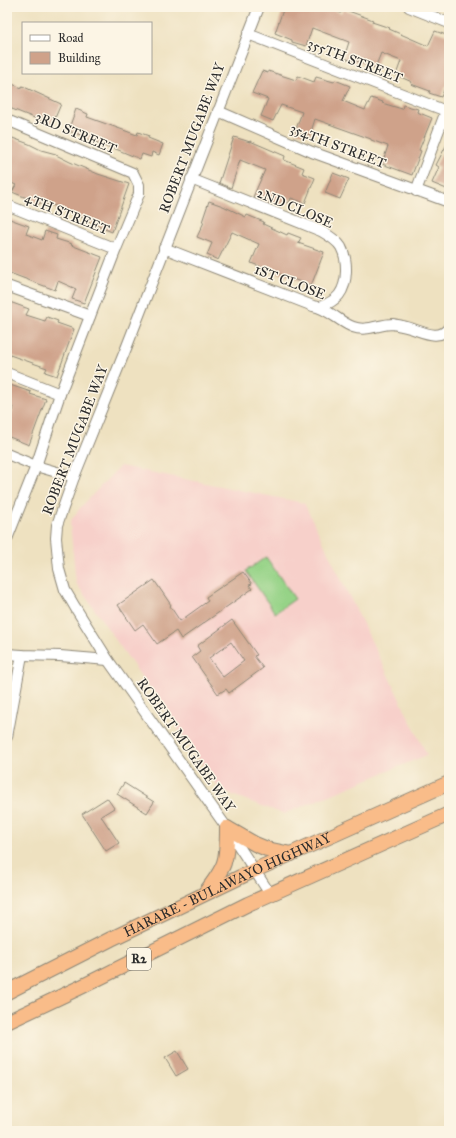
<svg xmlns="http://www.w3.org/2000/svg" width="456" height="1138" font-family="'IM FELL Great Primer',serif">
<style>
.built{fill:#f7d0ca}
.green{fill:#96d387;stroke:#607f59}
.building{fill:#cfa28a;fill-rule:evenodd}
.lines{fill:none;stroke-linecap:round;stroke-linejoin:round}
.minor-casing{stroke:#8c8676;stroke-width:12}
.highway-casing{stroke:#8c8676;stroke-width:16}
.minor{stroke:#fff;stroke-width:10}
.highway{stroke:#f9bc89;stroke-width:14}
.labels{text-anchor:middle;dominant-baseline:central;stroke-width:3;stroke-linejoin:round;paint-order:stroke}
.shield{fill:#fcf5e5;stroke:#6a6863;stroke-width:1}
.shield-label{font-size:13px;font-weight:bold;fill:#2b2b2b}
.street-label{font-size:14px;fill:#2b2b2b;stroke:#fcf5e5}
</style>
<rect width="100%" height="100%" fill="#fcf5e5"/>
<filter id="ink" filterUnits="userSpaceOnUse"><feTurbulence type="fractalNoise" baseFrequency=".025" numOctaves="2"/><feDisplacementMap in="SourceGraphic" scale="8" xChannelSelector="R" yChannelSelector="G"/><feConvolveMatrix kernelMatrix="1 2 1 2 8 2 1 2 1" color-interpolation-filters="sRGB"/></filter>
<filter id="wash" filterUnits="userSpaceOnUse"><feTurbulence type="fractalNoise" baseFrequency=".012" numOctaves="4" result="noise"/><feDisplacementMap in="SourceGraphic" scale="16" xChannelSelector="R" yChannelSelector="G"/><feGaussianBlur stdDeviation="0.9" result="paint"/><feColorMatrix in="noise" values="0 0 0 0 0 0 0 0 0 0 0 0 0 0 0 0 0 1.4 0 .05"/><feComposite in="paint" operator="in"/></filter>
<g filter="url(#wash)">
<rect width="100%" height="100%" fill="#eee1c0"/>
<polygon class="built" points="120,466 304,503 427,755 284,814 221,791 76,583 70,522 80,508"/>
<polygon class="green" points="266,557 295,599 275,613 246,571"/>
<g id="blocks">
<g class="building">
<polygon points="284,7 326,7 341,13 343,9 373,20 372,22 390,28 389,29 428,46 435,31 449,36 449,79 441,97 429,93 430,91 411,84 412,82 396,75 401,61 381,53 375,68 357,61 356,62 344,58 349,42 312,28 306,46 292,42 292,40 275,33"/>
<polygon points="262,71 268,73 268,71 296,80 298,76 314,82 316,77 334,82 335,80 350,86 343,101 365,110 371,98 383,102 382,103 402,109 403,105 418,109 417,112 432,118 419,150 421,151 412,175 382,164 388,146 371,140 371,139 315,119 310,135 295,132 302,112 281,105 273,121 261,116 268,99 252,93"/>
<polygon points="7,82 22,88 22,86 61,104 52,125 7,107"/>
<polygon points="76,109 88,114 87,117 137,135 138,132 149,136 148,138 163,144 159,155 152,152 151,157 142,154 140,159 111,147 110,148 98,144 98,143 84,138 84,136 68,131"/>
<polygon points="7,136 29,144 41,150 56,154 56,155 70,162 98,174 129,184 112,232 85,221 86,219 55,209 56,206 39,203 38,206 25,201 27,198 12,192 16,185 7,181"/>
<polygon points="234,137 250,142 250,141 285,156 284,160 304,168 302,173 315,178 305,203 291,198 289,203 284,202 281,207 253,197 265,170 240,160 231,188 219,183"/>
<polygon points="449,140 449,190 432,183 439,167 436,165"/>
<polygon points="333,173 349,179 340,199 325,193"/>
<polygon points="209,201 223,206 246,217 247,215 264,222 263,224 287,235 288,233 301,238 298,243 324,252 311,286 251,263 259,244 232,232 218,260 207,255 212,243 197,237 204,222 202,222"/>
<polygon points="7,218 29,226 26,234 42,240 45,231 57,235 56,239 72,244 71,245 102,257 84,303 72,299 76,289 58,281 55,290 7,272 7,251 10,245 7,244"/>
<polygon points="7,301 29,309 26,315 45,321 47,317 58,321 57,323 74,329 57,376 45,372 47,368 7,354"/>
<polygon points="7,384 31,392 30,394 46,399 29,445 7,436 7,425 13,410 12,409 13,407 7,406"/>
<polygon points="243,572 252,584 249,585 252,589 181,639 176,631 157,644 143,624 135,630 118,605 154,580 171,605 170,606 180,621 208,601 206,597"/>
<path d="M232 620 257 655 254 656 263 668 229 693 226 689 218 694 192 657 200 651 197 646ZM231 642 244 661 223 677 209 658Z"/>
<polygon points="124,783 154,802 147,813 117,794"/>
<polygon points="107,798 114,808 101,816 119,843 106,851 82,814"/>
<polygon points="177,1051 188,1069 176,1076 165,1058"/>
</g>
</g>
</g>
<g filter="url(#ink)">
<use href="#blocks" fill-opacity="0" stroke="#8c8676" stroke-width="1"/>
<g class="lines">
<defs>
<g id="minor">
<polyline points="259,7 127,346 74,477 57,525 56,538 59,569 65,590 75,607 108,660 227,828 270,894"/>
<polyline points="409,7 449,23"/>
<polyline points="248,34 446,111 449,104"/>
<polyline points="218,111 312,152 449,202"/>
<polyline points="7,120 133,173 139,185 139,194 116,249 60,394 36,466 7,539"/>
<path d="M191 179 321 231C328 235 337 240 341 247 348 260 348 283 339 295 334 301 328 304 320 307"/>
<polyline points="416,191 446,111"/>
<polyline points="7,205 116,249"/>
<path d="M164 248 313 306C328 308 339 322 353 327 367 332 379 324 393 324 396 325 399 325 402 326 417 328 439 344 449 327"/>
<polyline points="7,286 90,316"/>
<polyline points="7,373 60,394"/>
<polyline points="7,454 36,466 74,477"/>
<polyline points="7,654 22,655 60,656 108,660"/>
<polyline points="7,737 22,655"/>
<polyline points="7,1130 8,1131"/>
</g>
<g id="highway">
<polyline points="227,828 255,844 267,849 291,854"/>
<path d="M205 893C226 866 227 862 227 828"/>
<path id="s1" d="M7 992 111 939 255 870 449 783"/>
<polyline points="7,1022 81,987 248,904 449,814"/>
</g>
</defs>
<use href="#minor" class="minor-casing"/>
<use href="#highway" class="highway-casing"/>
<use href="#minor" class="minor"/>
<use href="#highway" class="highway"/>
</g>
</g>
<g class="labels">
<rect class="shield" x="127" y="948" width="24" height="22" rx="3"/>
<g class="shield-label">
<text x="139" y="959">R2</text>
</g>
<g class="street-label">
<text transform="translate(355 61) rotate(21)">355TH STREET</text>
<text transform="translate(76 133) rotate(23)">3RD STREET</text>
<text transform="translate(192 138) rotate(-69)">ROBERT MUGABE WAY</text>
<text transform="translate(338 146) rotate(21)">354TH STREET</text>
<text transform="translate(295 208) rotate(23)">2ND CLOSE</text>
<text transform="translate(67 214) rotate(22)">4TH STREET</text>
<text transform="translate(290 282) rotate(21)">1ST CLOSE</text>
<text transform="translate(75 440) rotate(-69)">ROBERT MUGABE WAY</text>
<text transform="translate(186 745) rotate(55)">ROBERT MUGABE WAY</text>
<text stroke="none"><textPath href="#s1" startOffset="245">HARARE - BULAWAYO HIGHWAY</textPath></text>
</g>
</g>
<rect width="456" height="1138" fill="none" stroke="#fcf5e5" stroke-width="24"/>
<rect x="22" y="22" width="130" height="52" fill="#fcf5e5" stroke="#a8a49b"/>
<rect x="30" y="35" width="20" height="6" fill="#ffffff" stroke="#a8a49b"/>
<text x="58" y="42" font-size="12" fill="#2b2b2b">Road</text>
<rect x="30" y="52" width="20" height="12" fill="#cfa28a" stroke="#a8a49b"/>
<text x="58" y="62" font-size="12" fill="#2b2b2b">Building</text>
</svg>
